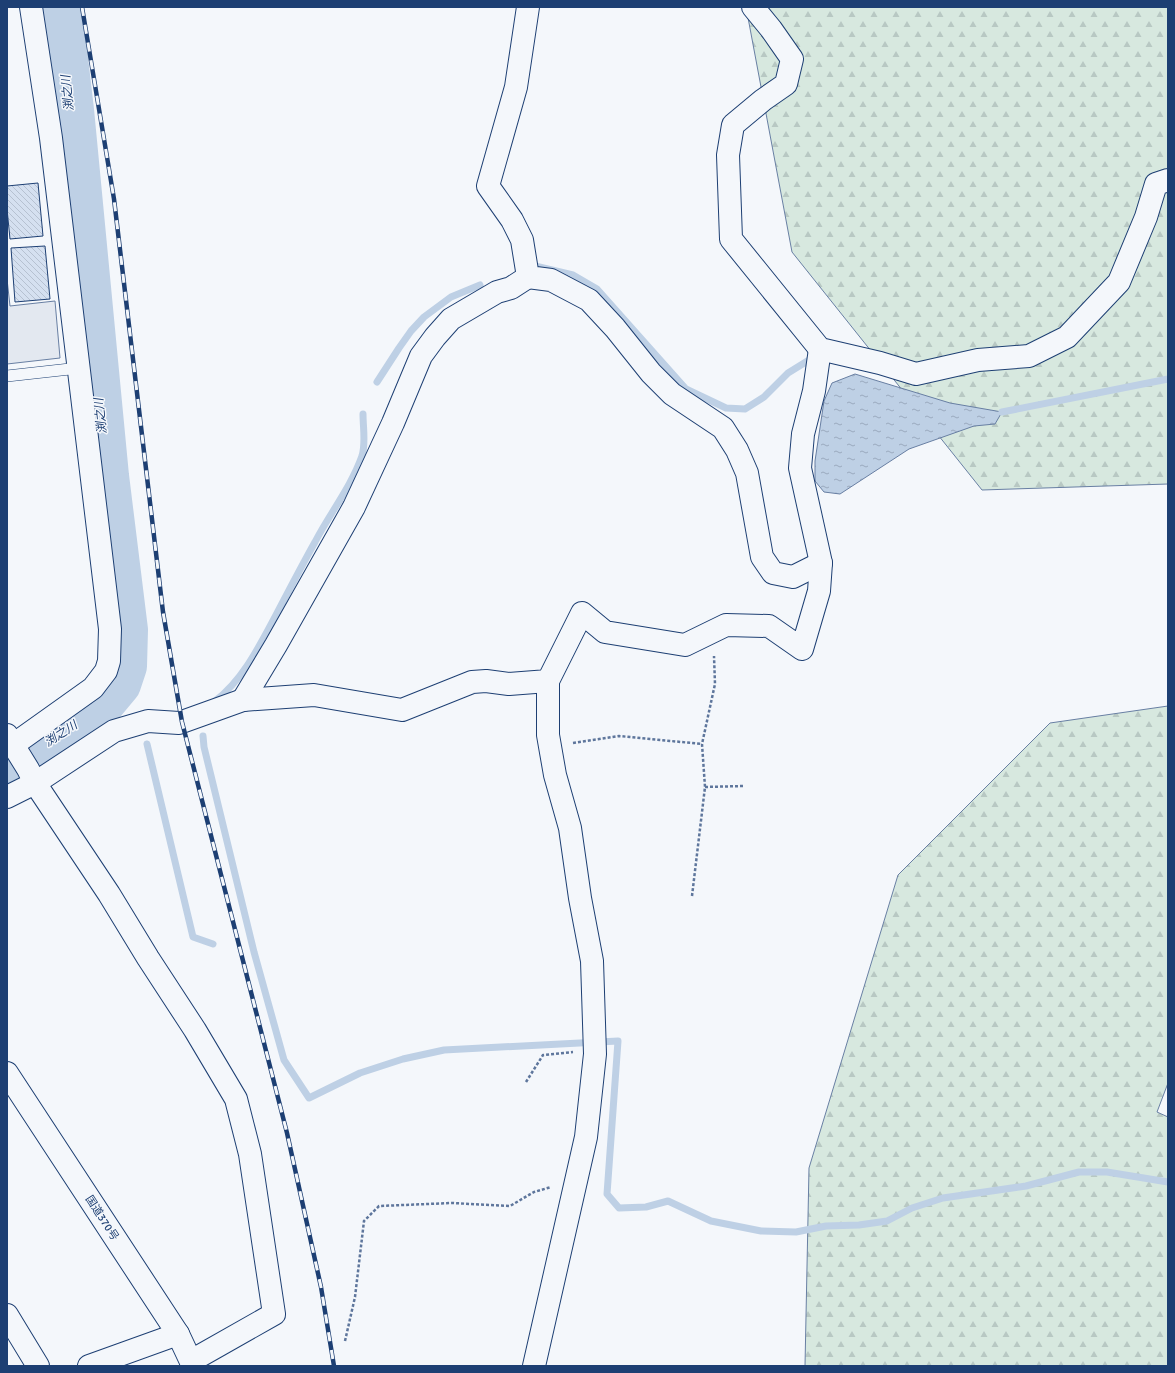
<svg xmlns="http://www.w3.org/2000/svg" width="1175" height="1373" font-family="Signika,'Noto Sans JP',sans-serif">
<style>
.forest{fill:url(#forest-firs);stroke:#687fa3}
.parking{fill:#e3e8f0;stroke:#687fa3}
.water{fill:url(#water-ripples);stroke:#687fa3}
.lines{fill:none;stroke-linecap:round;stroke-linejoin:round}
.stream{stroke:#bed0e5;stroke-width:7}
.river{stroke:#bed0e5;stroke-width:44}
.building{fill:url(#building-back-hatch);stroke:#1d3f73}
.service-casing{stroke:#1d3f73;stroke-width:12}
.minor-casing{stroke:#1d3f73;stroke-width:24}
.trunk-casing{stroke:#1d3f73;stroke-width:24}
.path{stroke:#5e769c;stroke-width:2.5;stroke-dasharray:3 2;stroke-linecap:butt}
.service{stroke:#f4f7fb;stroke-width:11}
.minor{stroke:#f4f7fb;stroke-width:22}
.trunk{stroke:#f4f7fb;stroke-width:22}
.rail-casing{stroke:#1d3f73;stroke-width:4.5}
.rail{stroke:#f4f7fb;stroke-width:3;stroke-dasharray:9;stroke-linecap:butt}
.labels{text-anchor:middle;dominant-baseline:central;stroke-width:3;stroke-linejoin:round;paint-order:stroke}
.street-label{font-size:11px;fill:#1d3f73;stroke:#f4f7fb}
.water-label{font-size:12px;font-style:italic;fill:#1d3f73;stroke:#f4f7fb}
</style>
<defs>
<pattern id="forest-firs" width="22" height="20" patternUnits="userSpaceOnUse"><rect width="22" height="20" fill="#d7e8df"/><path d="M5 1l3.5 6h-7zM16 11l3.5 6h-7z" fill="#b8c8c3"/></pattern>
<pattern id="water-ripples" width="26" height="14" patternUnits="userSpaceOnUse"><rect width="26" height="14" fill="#bed0e5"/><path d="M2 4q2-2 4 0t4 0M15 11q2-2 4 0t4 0" fill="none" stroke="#9aaabe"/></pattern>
<pattern id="building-back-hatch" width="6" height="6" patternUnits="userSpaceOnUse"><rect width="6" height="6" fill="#d5e0f0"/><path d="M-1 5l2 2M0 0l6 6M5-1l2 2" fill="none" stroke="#b6c1d1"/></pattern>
</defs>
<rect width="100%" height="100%" fill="#f4f7fb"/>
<g class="forest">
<polygon points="746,7 1168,7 1168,484 982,490 792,252"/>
<polygon points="1168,706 1168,1083 1157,1112 1168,1117 1168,1366 805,1366 809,1168 898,875 1050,723"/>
</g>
<polygon class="parking" points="7,279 10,306 55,301 60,358 7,364"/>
<polygon class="water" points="855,374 950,403 1002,412 995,424 974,426 909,449 840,494 824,492 815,481 815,461 824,401 832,383"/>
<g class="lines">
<g class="stream">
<polyline points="535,266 573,275 597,289 686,389 726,408 745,409 764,397 788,373 809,360"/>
<polyline points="377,382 399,348 411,331 424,317 451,297 480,285"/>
<polyline points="1002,412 1168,379"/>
<path d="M215 701C242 681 259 647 275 617 288 592 301 567 315 542 330 513 351 487 362 456 366 443 363 428 363 414"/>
<polyline points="203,736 204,747 254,952 284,1060 309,1098 360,1073 403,1059 444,1050 618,1041 607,1194 619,1208 646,1207 668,1201 711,1221 761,1231 796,1232 826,1226 859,1225 887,1221 912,1208 943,1198 1026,1186 1079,1172 1107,1172 1168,1182"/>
<polyline points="147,744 193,937 213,944"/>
</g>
<polyline class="river" points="7,766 66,733 104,702 119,684 125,666 126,630 107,476 72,110 60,7"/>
</g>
<g class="building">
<polygon points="38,183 43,236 10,239 7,209 7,186"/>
<polygon points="45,246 50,299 15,302 11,248"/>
</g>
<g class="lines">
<defs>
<polyline id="service" points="7,376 79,368"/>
<g id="minor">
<polyline points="528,7 516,87 488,186 512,220 522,240 528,277 551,280 589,300 615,328 651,373 672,394 723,428 737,450 747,473 762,557 773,573 793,577 821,563"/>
<polyline points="753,7 771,29 792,59 786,84 763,100 733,125 728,155 731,239 820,349 880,363 916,374 978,360 1029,356 1067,337 1119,282 1146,217 1156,184 1168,180"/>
<polyline points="243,700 276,645 354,507 393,423 421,356 435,337 451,319 497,292 511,288 528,277"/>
<polyline points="7,735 28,769 35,783 109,894 148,958 195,1030 236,1099 250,1154 274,1314 191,1361"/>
<polyline points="13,745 93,688 106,671 109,661 110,629 51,138 31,7"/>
<polyline points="7,797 35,783 114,731 148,721 179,723 243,700 314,695 402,710 472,682 486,681 509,684 548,681 582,613 605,632 685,645 726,625 769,626 802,649 819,591 821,563 800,468 803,434 814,391 820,349"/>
<polyline points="7,1315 38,1366"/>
<polyline points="89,1366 178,1334"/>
<polyline points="534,1366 586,1137 595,1054 592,961 580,898 570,828 555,775 548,735 548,681"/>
</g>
<polyline id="trunk" points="7,1073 178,1334 193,1366"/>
</defs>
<use href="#service" class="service-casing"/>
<use href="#minor" class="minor-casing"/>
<use href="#trunk" class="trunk-casing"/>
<g class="path">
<polyline points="573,743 619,736 702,744"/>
<polyline points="705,787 743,786"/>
<polyline points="692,896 705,787 702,744 715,684 714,656"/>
<polyline points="526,1082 543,1055 573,1052"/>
<polyline points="345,1341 355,1297 364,1221 379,1206 452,1203 510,1206 534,1192 551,1187"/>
</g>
<use href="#service" class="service"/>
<use href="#minor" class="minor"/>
<use href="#trunk" class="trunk"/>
<defs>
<polyline id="rail" points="82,7 114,199 163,612 182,722 287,1133 321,1287 334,1366"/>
</defs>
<use href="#rail" class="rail-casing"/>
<use href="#rail" class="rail"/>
</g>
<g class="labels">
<g class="street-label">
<text transform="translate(102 1218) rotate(57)">国道370号</text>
</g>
<g class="water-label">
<text transform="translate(68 93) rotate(-96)">渕之川</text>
<text transform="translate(101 416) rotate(-96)">渕之川</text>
<text transform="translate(61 734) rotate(-33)">渕之川</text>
</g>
</g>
<rect width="1175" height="1373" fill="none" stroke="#1d3f73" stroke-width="16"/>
</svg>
